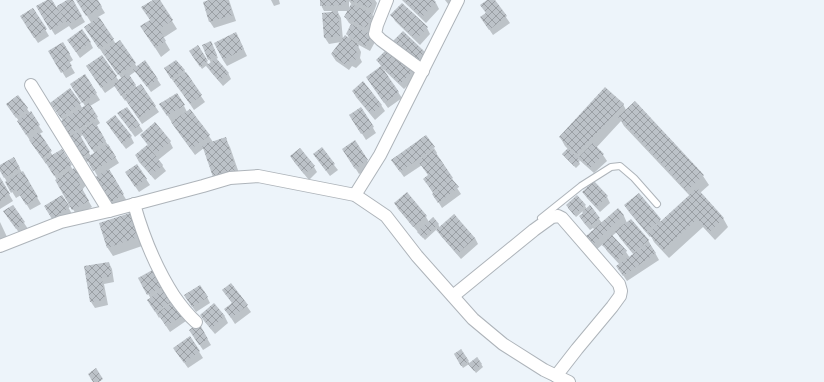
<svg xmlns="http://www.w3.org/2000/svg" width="824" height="382" font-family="Spectral,serif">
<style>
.shadow{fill:#0003;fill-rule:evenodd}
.building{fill:url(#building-cross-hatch)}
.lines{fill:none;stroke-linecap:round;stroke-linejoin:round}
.service-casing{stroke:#aeb4ba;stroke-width:8}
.minor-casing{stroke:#aeb4ba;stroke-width:14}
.service{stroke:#fff;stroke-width:6}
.minor{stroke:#fff;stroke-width:12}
</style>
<defs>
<pattern id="building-cross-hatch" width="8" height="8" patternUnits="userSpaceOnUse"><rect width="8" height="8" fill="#bcc2c8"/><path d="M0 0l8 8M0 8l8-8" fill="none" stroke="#9a9fa4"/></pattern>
</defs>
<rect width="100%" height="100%" fill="#edf4fa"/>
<g class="shadow">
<polygon points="48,0 51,0 56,8 69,0 72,0 85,22 72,30 69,26 55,35 37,7"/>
<polygon points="77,0 97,0 105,13 98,17 116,44 120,41 137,67 157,79 161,85 151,92 136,71 129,76 137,88 155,106 159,112 142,124 126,100 125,101 115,86 105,93 87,67 102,56 119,81 122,79 105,54 104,55 89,33 92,24"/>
<polygon points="155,0 159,0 177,29 163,38 170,50 161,57 147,35"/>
<polygon points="212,0 229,0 236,21 214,28 210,22 205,2"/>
<polygon points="271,0 279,0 280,4 274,6"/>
<path d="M321 0H375L377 3 373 14 371 13 376 21 371 36 375 42 370 51 357 44 361 52 360 58 362 62 356 68 352 66 349 70 336 61 332 55 341 42 329 44 325 38 332 11H324L321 5ZM349 1 352 5 349 10ZM337 11H349L345 17 349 23 352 25 347 34 350 40H343L341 18Z"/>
<polygon points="402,0 433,0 436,3 439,9 426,23"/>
<polygon points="445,0 459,0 452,9"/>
<polygon points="488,0 494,0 510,23 493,35 481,17 486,13 485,11"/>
<polygon points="33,9 49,36 38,43 25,23"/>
<polygon points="392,15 427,28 430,34 420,45 395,21"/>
<polygon points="239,39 247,56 227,66 223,60"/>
<polygon points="90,42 93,48 80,58 72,46"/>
<polygon points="63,43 73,60 69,63 75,73 66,78 49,51"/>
<polygon points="212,45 218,58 216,59 228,73 231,79 223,86 211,72 207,65 202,69 191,51 197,47 209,65 211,63 209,59"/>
<polygon points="398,47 424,53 427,59 419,68"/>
<polygon points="377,60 413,71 416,77 404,89 383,69 383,70 402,98 388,108 371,84 381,66"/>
<polygon points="165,68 184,70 186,73 185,73 205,102 194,110 174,80 173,81"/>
<path d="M85 76 100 100 90 106 100 123 96 126 119 163 108 170 127 201 114 209 99 185 98 177 89 161 85 163 71 142 63 121 55 109 80 104 82 108 85 106 72 84ZM83 135 95 154 91 156 79 137Z"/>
<polygon points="353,91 381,105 385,111 375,120 356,97"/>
<polygon points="18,96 39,126 43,132 39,134 53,156 62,151 73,170 87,184 82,190 92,207 77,216 56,180 57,180 47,163 46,164 21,127 19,121 7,105"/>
<polygon points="635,102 703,176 709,185 700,193 723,218 728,227 715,240 703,227 669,258 654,242 651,236 650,237 629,212 625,206 660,220 661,222 690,196 624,126 621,121 596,148 603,155 607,161 594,173 577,158 580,164 576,168 565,157 568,149 565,146 560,137 623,104 626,110"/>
<polygon points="184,106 187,112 209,136 213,142 225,138 230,147 241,179 219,186 204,148 195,155 176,129 164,110"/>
<polygon points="361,108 376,133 366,140 354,121"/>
<polygon points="119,114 139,125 143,131 135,137"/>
<polygon points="115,116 131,137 134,143 126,149 110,128"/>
<polygon points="155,124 170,142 173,148 158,160 166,171 155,180 139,162 136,156 148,145 141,135"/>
<polygon points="355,142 371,167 359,174 347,155"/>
<polygon points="434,148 437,153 435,155 461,194 442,208 428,185 429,176 422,165 404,177 396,166"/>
<polygon points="291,157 314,167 317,172 309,180 295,163"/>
<polygon points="14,159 41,204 30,210 21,195 16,198 6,182 7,182 0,169 0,167"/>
<polygon points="318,160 334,165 338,170 330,176"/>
<polygon points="0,179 13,201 0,209"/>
<polygon points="130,179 146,179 150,185 139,192"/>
<polygon points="583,192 607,197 610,203 600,212 587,198"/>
<polygon points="62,196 72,214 56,224 49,213"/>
<polygon points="395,203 426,217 429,222 438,224 440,228 475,238 478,244 461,259 441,236 437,229 425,240 398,209"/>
<polygon points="13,206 28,229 20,234 8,217"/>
<path d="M585 206 587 209 590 207 602 223 618 209 624 216 627 223 648 240 659 260 627 281 621 272 620 265 607 251 603 244 596 250 590 243 595 230 593 228 590 230 584 223 580 217 584 214 583 211 576 217 568 208ZM617 232 620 238 634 255 630 258 626 252 612 236Z"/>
<polygon points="130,214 135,223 142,246 113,256 107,247"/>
<polygon points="0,222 8,239 0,243"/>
<polygon points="109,263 112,269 114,282 104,284 108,305 95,308 91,302"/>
<polygon points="156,269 186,321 170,332 160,317 159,318 152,306 151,299 139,278"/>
<polygon points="231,284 251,312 235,324 226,310 233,304 223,290"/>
<polygon points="207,297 210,303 196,312 189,302"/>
<polygon points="214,304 225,317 228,323 215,334 204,321 201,315"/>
<polygon points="199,325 211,345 203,350 190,330"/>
<polygon points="190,337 203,358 188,368 178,354"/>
<polygon points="461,351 470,364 481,364 483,367 476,373 469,364 463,368 455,355"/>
</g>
<g class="building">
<polygon points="47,0 52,0 65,21 50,30 36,6"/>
<polygon points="67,0 73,0 82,16 68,25 57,6"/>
<polygon points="76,0 98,0 102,7 86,16"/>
<polygon points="153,0 160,0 173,20 159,29 166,41 155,48 140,26 150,20 141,7"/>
<polygon points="209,0 228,0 233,15 209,22 203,2"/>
<polygon points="320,0 346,0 346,5 320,6"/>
<polygon points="349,0 373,0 370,8"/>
<polygon points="404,0 434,0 436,2 422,17"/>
<polygon points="487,0 495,0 507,16 489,30 480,17 486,13 480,5"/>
<polygon points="402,3 428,27 416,39 390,15"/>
<polygon points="351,4 373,14 366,28 344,17"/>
<polygon points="33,8 47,29 34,38 20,16"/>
<polygon points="338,11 340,36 324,38 322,13"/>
<polygon points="99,17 114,39 99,49 84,27"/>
<polygon points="351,24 372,35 366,46 346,34"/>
<polygon points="82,29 91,42 76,52 67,40"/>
<polygon points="403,31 425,52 415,63 393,41"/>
<polygon points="236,32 244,49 223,60 214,43"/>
<polygon points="345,35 359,45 356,52 359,56 353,62 348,61 346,65 331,54"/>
<polygon points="120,40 136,63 118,75 102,52"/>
<polygon points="211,41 217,55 208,60 202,45"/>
<polygon points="63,42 70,54 66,56 72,66 61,73 48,51"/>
<polygon points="198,45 208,61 200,67 189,51"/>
<polygon points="389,47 414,70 400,84 376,60"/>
<polygon points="102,55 117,76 101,88 86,66"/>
<polygon points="216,58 229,73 219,81 206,66"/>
<polygon points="145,60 158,79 147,87 133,69"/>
<polygon points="176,60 185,70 171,79 164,68"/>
<polygon points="381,66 399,92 384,103 366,77"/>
<polygon points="186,72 202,95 190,104 173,81"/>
<polygon points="128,73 136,85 121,96 113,84"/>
<polygon points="85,74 97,93 82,103 70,84"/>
<polygon points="363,81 382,105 371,114 352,91"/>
<polygon points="141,84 156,106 138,118 123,96"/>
<polygon points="605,87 624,104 577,154 559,137"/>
<polygon points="70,88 81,103 61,118 50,103"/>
<polygon points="177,93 185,105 167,116 159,104"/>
<polygon points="18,95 28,108 16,118 6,104"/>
<polygon points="635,101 704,175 687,191 618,117"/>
<polygon points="89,103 98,117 67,136 58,123"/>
<polygon points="127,107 140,125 131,131 117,113"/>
<polygon points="361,107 374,127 361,134 349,115"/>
<polygon points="190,109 210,135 191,149 171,122"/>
<polygon points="31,111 40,125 26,135 17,121"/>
<polygon points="115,115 132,136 122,144 106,122"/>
<polygon points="95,122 106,141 92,150 80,131"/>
<polygon points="155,122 171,141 155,154 140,135"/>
<polygon points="39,132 52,151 42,158 29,140"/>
<polygon points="78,132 90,152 81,158 69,137"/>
<polygon points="426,135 435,147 400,172 391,160"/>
<polygon points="226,137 236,170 213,177 202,145"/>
<polygon points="355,140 368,160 355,169 342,149"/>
<polygon points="593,143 604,154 590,168 579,157"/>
<polygon points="108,144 116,157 93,171 86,158"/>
<polygon points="147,145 163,165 151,175 135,155"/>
<polygon points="322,147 335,164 326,171 313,154"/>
<polygon points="300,148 315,166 304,174 290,156"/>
<polygon points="568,148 580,161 574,166 562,154"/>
<polygon points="62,149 72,165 54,176 44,160"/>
<polygon points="434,150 453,178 433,192 423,179 428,175 418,161"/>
<polygon points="14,157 20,168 4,178 0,171 0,165"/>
<polygon points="137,164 147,179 135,187 125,172"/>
<polygon points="74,168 84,177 79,183 89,201 72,210 55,180"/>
<polygon points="109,169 124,194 110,203 94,178"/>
<polygon points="23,171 38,197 26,205 16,189 11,193 5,182"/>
<polygon points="0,177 10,194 0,201"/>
<polygon points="452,179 459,187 438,203 432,194"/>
<polygon points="594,181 608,196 596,207 582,192"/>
<polygon points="697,188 724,218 709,232 697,219 663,250 648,233"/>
<polygon points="407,192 427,216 413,227 394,203"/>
<polygon points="639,193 661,219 646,232 624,205"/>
<polygon points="62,195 70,207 52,219 44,206"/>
<polygon points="577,195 586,205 574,215 566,205"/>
<polygon points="13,205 25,222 16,229 3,211"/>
<polygon points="590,205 600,218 591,225 589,222 586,225 579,216 583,213 582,212"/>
<polygon points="618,208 624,215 592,245 585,237"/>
<polygon points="130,213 138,237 107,248 99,223"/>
<polygon points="454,214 475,238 457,254 436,230"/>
<polygon points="433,217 439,224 423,238 417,232"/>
<polygon points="631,219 649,240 633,253 615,231"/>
<polygon points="612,235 627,251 617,260 602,245"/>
<polygon points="649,243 656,253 623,276 616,266"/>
<polygon points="109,262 112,276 102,278 105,300 90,302 84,266"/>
<polygon points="156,268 165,285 147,295 138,278"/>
<polygon points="231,283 248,305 231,318 224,309 232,303 222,290"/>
<polygon points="200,285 208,297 192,307 184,295"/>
<polygon points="166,288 174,300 155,312 147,300"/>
<polygon points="175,301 184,315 166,326 157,313"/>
<polygon points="214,303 225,316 211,329 200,315"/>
<polygon points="199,323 208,339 199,345 189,330"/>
<polygon points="190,336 200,351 184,363 173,348"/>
<polygon points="461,349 469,361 461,366 454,354"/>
<polygon points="477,357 482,364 474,371 468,364"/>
<polygon points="96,368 103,379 99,382 93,382 88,374"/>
</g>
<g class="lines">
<defs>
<polyline id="service" points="541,218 581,186 611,167 620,166 634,178 657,204"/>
<g id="minor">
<polyline points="387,0 377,25 375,34 381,40 423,71"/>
<polyline points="31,85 109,211"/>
<polyline points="355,195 380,155 458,0"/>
<path d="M134 204C143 236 156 268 174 296 181 306 187 314 196 322"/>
<polyline points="0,246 61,222 109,211 203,186 230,178 258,176 355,195 386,216 417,256 473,319 503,344 544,370 569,382"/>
<polyline points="453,296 534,230 552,217 558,216 562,218 608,271 619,284 621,291 620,296 612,307 577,349 556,376"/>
</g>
</defs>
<use href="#service" class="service-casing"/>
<use href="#minor" class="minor-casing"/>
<use href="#service" class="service"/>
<use href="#minor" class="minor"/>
</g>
</svg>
